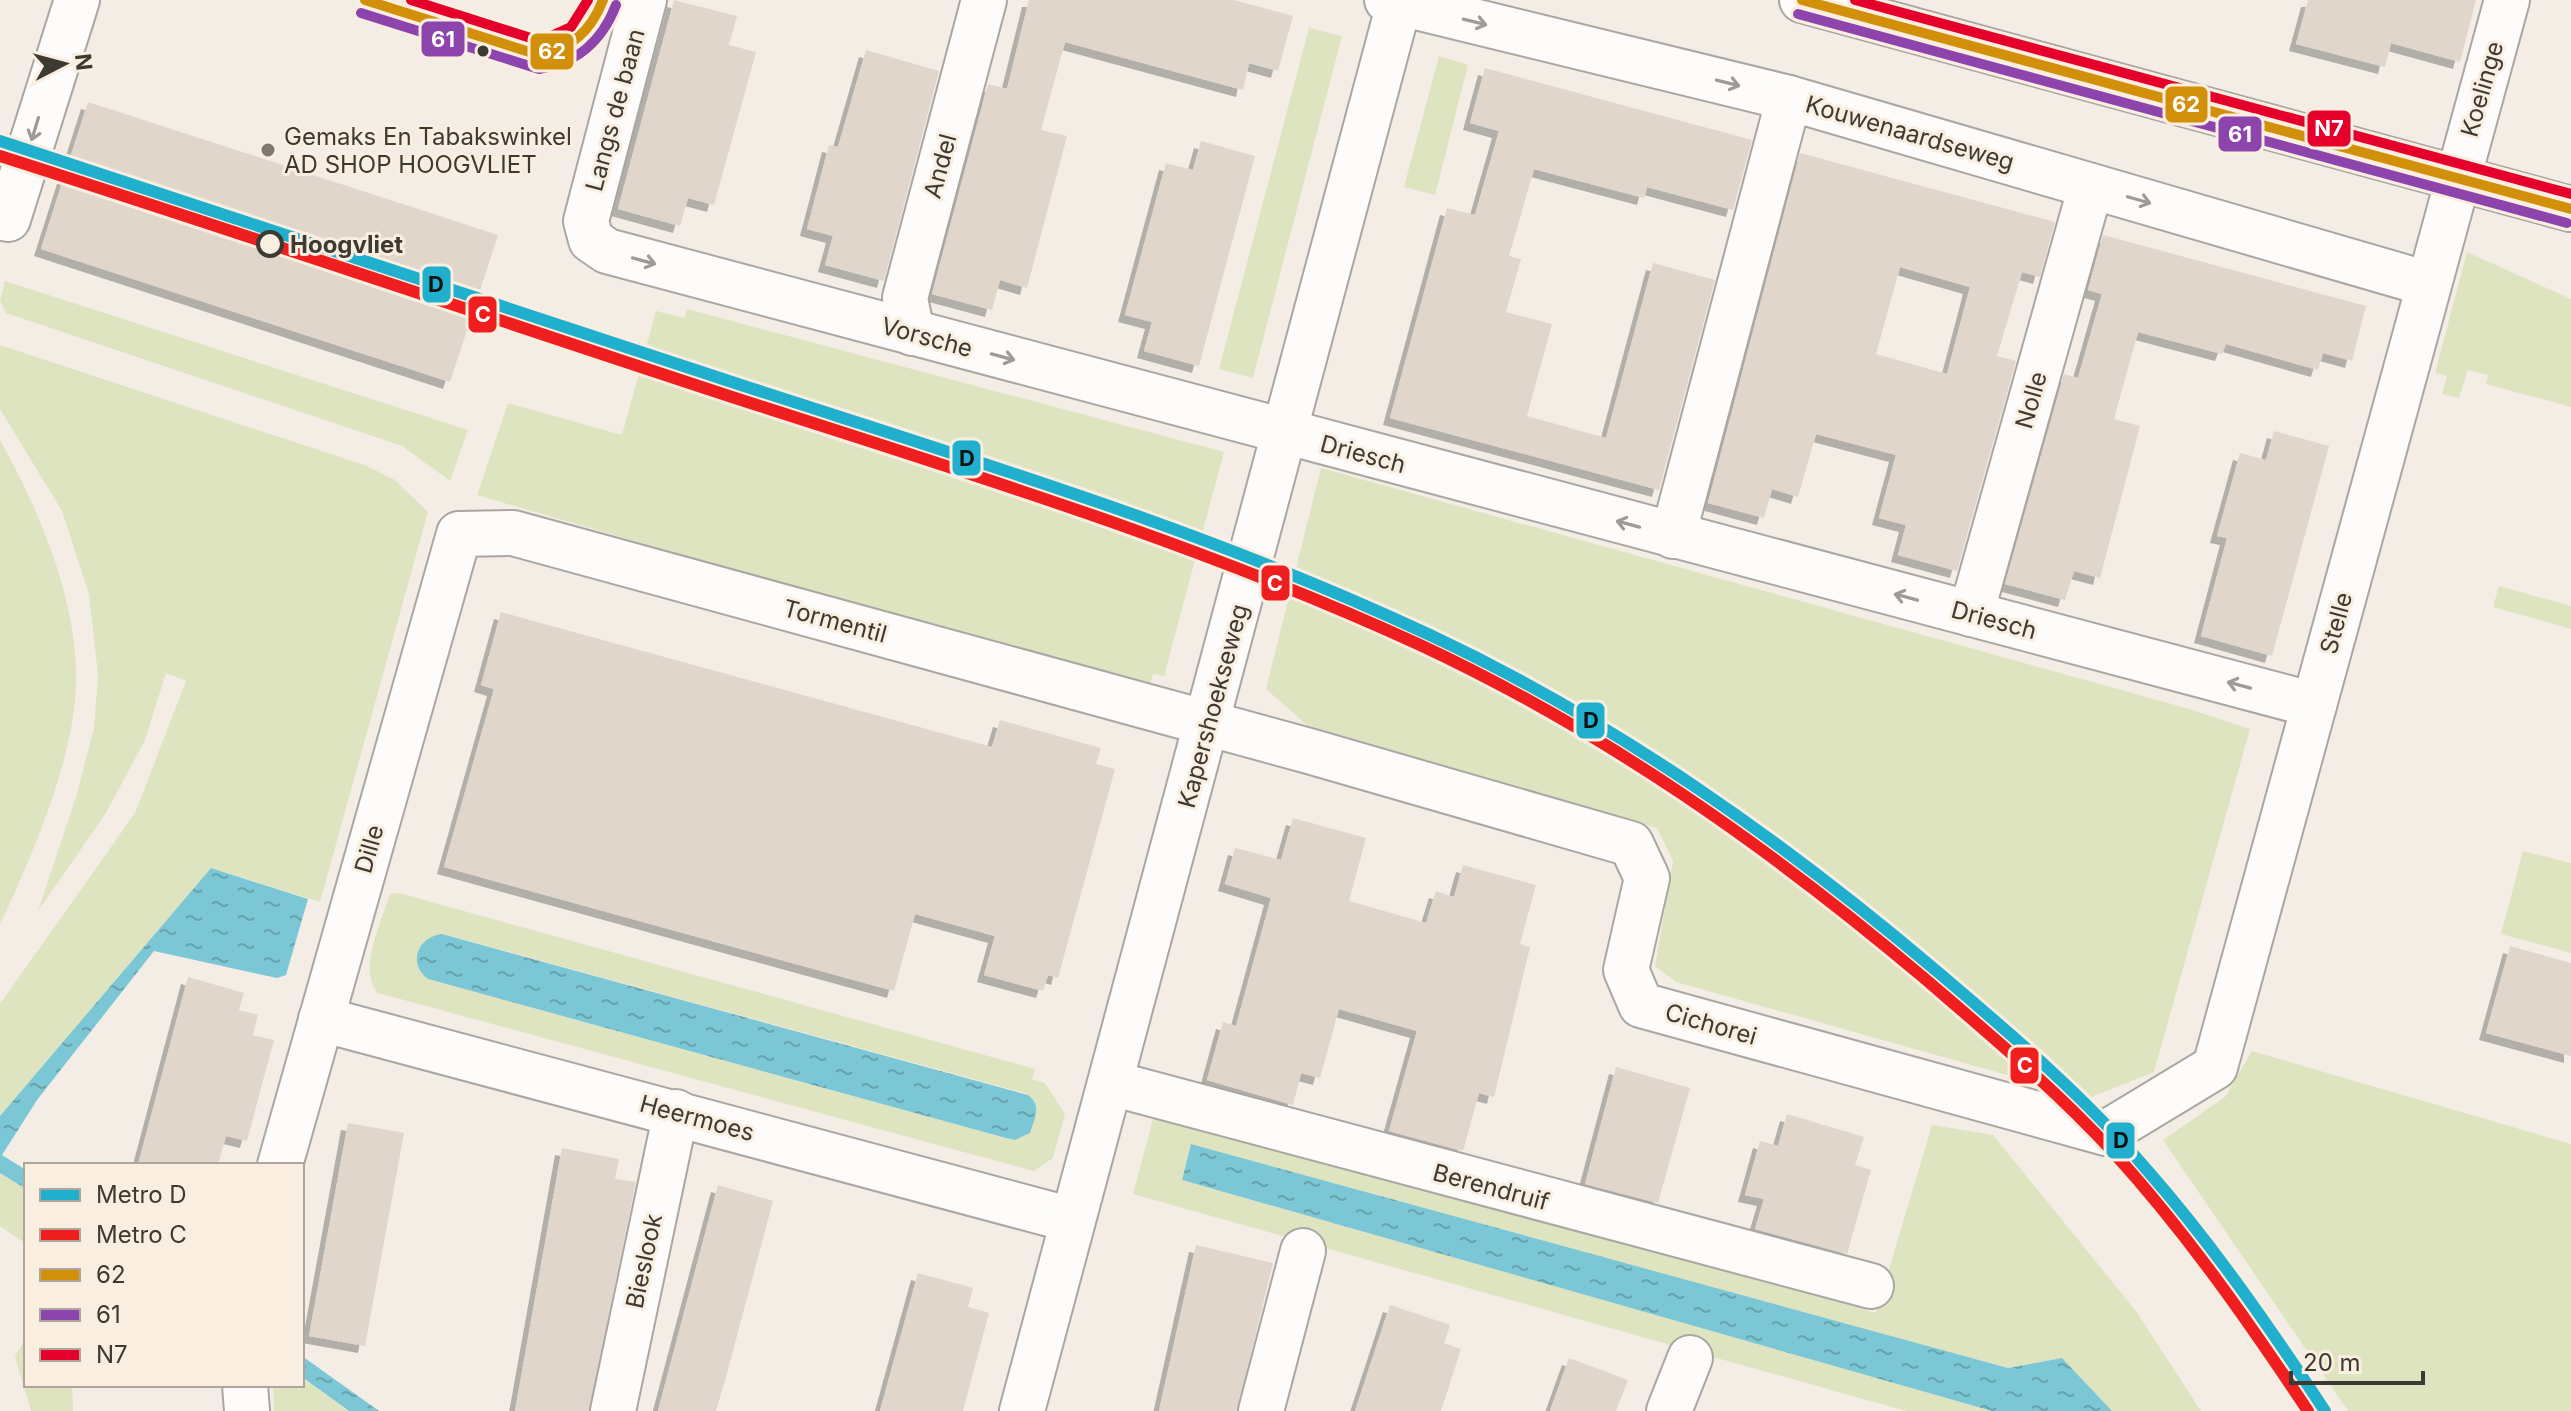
<svg xmlns="http://www.w3.org/2000/svg" width="2571" height="1411" font-family="Inter,sans-serif">
<style>
.green{fill:#dfe4c0;fill-rule:evenodd}
.water{fill:url(#water-ripples)}
.building{fill:#e0d6cb;fill-rule:evenodd;filter:url(#shadow)}
.lines{fill:none;stroke-linecap:round;stroke-linejoin:round}
.street-casing{stroke:#aaa6a1;stroke-width:48}
.street{stroke:#fdfcfb;stroke-width:44}
.bus-1-casing{stroke:#f9eee0;stroke-width:16}
.bus-2-casing{stroke:#f9eee0;stroke-width:16}
.bus-3-casing{stroke:#f9eee0;stroke-width:16}
.bus-1{stroke:#d2900a;stroke-width:10}
.bus-2{stroke:#8e44ad;stroke-width:10}
.bus-3{stroke:#e4002b;stroke-width:10}
.metro-1-casing{stroke:#f9eee0;stroke-width:18}
.metro-2-casing{stroke:#f9eee0;stroke-width:18}
.metro-1{stroke:#20b0ce;stroke-width:12}
.metro-2{stroke:#ef1f1f;stroke-width:12}
.oneway{stroke:#9d9a97}
.bus-dot{fill:#3d3933;stroke:#f9eee0;stroke-width:3}
.poi-dot{fill:#7d7872;stroke:#f9eee0;stroke-width:3}
.stop-dot{fill:#f9eee0;stroke:#3d3933;stroke-width:4}
.labels{text-anchor:middle;dominant-baseline:central;stroke-width:6;stroke-linejoin:round;paint-order:stroke}
.street-label{font-size:24px;fill:#3d3933;stroke:#f9eee0}
.poi-label{font-size:24px;fill:#3d3933;stroke:#f9eee0;text-anchor:start}
.stop-label{font-size:24px;font-weight:bold;fill:#3d3933;stroke:#f9eee0;text-anchor:start}
.line-badge{stroke:#f9eee0;stroke-width:3}
.badge-label{font-size:22px;text-anchor:middle;font-weight:bold;fill:#fff}
.pale-badge-label{font-size:22px;text-anchor:middle;font-weight:bold;fill:#111}
</style>
<defs>
<pattern id="water-ripples" width="26" height="14" patternUnits="userSpaceOnUse" patternTransform="scale(2)"><rect width="26" height="14" fill="#7cc7d5"/><path d="M2 4q2-2 4 0t4 0M15 11q2-2 4 0t4 0" fill="none" stroke="#67a3ad"/></pattern>
<filter id="shadow"><feDropShadow dx="-7" dy="7" stdDeviation="0" flood-color="#0004"/></filter>
</defs>
<rect width="100%" height="100%" fill="#f3ede6"/>
<g class="green">
<polygon points="1309,28 1342,36 1253,378 1219,369"/>
<polygon points="1439,56 1468,65 1435,195 1404,187"/>
<polygon points="2467,252 2571,299 2571,407 2486,384 2488,375 2468,370 2459,398 2442,394 2447,376 2435,373"/>
<polygon points="5,281 468,430 450,481 402,446 6,313 0,301"/>
<polygon points="687,309 1224,452 1164,676 1153,674 1148,691 477,495 508,403 622,435 656,311 684,318"/>
<polygon points="0,345 367,466 395,480 428,512 320,902 211,868 0,1116 0,1004 135,813 186,681 166,673 145,740 106,813 38,911 77,794 94,728 98,675 89,594 62,511 0,409"/>
<path d="M0 440C40 512 79 603 76 687 73 761 32 857 0 924Z"/>
<polygon points="1321,468 2186,708 2250,729 2154,1072 2089,1098 1676,982 1655,966 1673,861 1657,828 1307,725 1266,689"/>
<polygon points="2499,586 2571,606 2571,629 2493,607"/>
<polygon points="2523,851 2571,863 2571,953 2501,934"/>
<path d="M399 893 1035 1069 1032 1079 1045 1083 1065 1114 1053 1158 1034 1171 378 993C357 970 382 921 390 894ZM443 934 1028 1094 1037 1110 1030 1133 1015 1140 1006 1138 428 979 421 973Z"/>
<polygon points="2252,1051 2571,1144 2571,1411 2348,1411 2163,1140 2225,1097"/>
<polygon points="1156,1108 1876,1313 1932,1125 1993,1135 2136,1311 2201,1411 2112,1411 2062,1358 2008,1368 1191,1144 1182,1180 1992,1411 1906,1411 1133,1194"/>
<polygon points="0,1173 26,1189 26,1244 0,1226"/>
<polygon points="26,1338 26,1385 72,1385 73,1411 31,1411 15,1356"/>
<polygon points="302,1377 348,1411 274,1411 273,1385 302,1385"/>
</g>
<g class="water">
<polygon points="211,868 308,899 286,975 277,978 154,951 37,1100 2,1155 26,1170 26,1189 0,1173 0,1116"/>
<path d="M442 934 1028 1095C1042 1105 1035 1118 1030 1133L1015 1140 1006 1138 428 979C407 963 418 937 442 934Z"/>
<polygon points="1191,1144 2008,1368 2062,1358 2112,1411 1992,1411 1182,1180"/>
<polygon points="302,1356 379,1411 349,1411 302,1377"/>
</g>
<g class="building">
<polygon points="674,0 737,16 729,45 756,52 714,205 688,198 680,226 618,209"/>
<polygon points="1029,0 1234,0 1293,16 1278,71 1249,63 1243,90 1065,42 1041,130 1067,136 1027,288 1000,280 992,310 932,294 988,84 1007,89"/>
<polygon points="2308,0 2476,0 2460,62 2391,43 2385,67 2296,44"/>
<polygon points="866,50 939,71 884,281 825,265 833,236 807,229 829,145 838,147"/>
<polygon points="1485,68 1752,140 1733,210 1647,187 1644,198 1534,169 1509,256 1521,259 1506,312 1552,324 1527,416 1606,438 1653,263 1715,280 1659,490 1390,418 1447,208 1475,215 1499,131 1470,123"/>
<polygon points="88,102 498,235 450,382 41,249"/>
<polygon points="1201,141 1255,156 1199,366 1144,351 1152,322 1125,315 1166,163 1193,170"/>
<path d="M1800 153 2055 222 2040 277 2022 272 1997 356 2016 361 1957 571 1898 555 1906 525 1879 518 1896 455 1816 434 1798 497 1772 489 1764 518 1708 503ZM1900 267 1970 287 1947 374 1876 354Z"/>
<polygon points="2103,235 2366,306 2352,361 2323,353 2318,370 2226,344 2222,354 2138,332 2114,419 2140,426 2100,578 2074,571 2065,600 2005,584 2064,374 2078,378 2102,294 2088,290"/>
<polygon points="2274,431 2329,446 2272,656 2201,636 2227,538 2217,536 2240,453 2266,460"/>
<polygon points="501,612 992,747 1000,720 1101,748 1096,764 1115,769 1058,978 1048,975 1043,991 984,975 995,936 915,914 894,991 444,867 494,689 481,685"/>
<polygon points="1293,818 1366,838 1349,901 1426,923 1436,891 1454,897 1463,865 1536,885 1520,944 1530,947 1494,1097 1479,1093 1463,1151 1389,1131 1417,1031 1339,1009 1320,1078 1301,1073 1293,1105 1207,1080 1223,1022 1236,1026 1271,898 1225,884 1235,848 1281,860"/>
<polygon points="2510,946 2571,963 2571,1056 2486,1033"/>
<polygon points="188,977 244,993 239,1010 258,1015 253,1035 274,1040 265,1073 247,1141 226,1136 218,1165 138,1165"/>
<polygon points="1616,1067 1690,1088 1658,1203 1585,1184"/>
<polygon points="1787,1114 1864,1137 1855,1165 1871,1170 1847,1254 1755,1229 1764,1199 1745,1195 1760,1141 1778,1146"/>
<polygon points="348,1123 404,1133 365,1346 309,1336"/>
<polygon points="562,1148 619,1159 615,1179 636,1182 589,1411 515,1411"/>
<polygon points="718,1185 773,1201 727,1373 716,1411 658,1411"/>
<polygon points="1196,1245 1273,1263 1237,1411 1159,1411"/>
<polygon points="918,1273 973,1288 968,1307 989,1313 963,1411 880,1411"/>
<polygon points="1390,1305 1450,1325 1444,1343 1461,1349 1441,1411 1355,1411"/>
<polygon points="1569,1358 1628,1380 1616,1411 1550,1411"/>
</g>
<g class="lines">
<defs>
<g id="street">
<polyline points="644,0 586,221 591,240 607,251 2314,705"/>
<polyline points="1387,0 1789,98 2428,284"/>
<polyline points="1802,0 2571,209"/>
<polyline points="0,217 8,219 77,0"/>
<polyline points="912,333 905,298 984,0"/>
<polyline points="1673,536 1789,98"/>
<polyline points="1971,614 2091,186"/>
<polyline points="321,1019 1072,1220"/>
<polyline points="1111,1083 1871,1286"/>
<polyline points="280,1165 459,534 513,533 1309,751 1631,844 1647,878 1626,970 1641,1005 2106,1133 2215,1067 2507,0"/>
<polyline points="245,1385 247,1411"/>
<polyline points="613,1411 676,1112"/>
<polyline points="1022,1411 1400,0"/>
<polyline points="1261,1411 1303,1251"/>
<polyline points="1669,1411 1690,1358"/>
</g>
</defs>
<use href="#street" class="street-casing"/>
<use href="#street" class="street"/>
<defs>
<g id="bus-1">
<path d="M365 0 539 55C572 48 591 31 603 0"/>
<polyline points="1802,0 2571,209"/>
</g>
<g id="bus-2">
<path d="M361 13 539 69C578 63 602 41 616 5"/>
<polyline points="1798,14 2567,223"/>
</g>
<g id="bus-3">
<polyline points="411,0 540,41 571,27 588,0"/>
<polyline points="1855,0 2571,194"/>
</g>
</defs>
<use href="#bus-1" class="bus-1-casing"/>
<use href="#bus-2" class="bus-2-casing"/>
<use href="#bus-3" class="bus-3-casing"/>
<use href="#bus-1" class="bus-1"/>
<use href="#bus-2" class="bus-2"/>
<use href="#bus-3" class="bus-3"/>
<defs>
<path id="metro-1" d="M0 141C247 220 492 304 738 384 972 460 1207 530 1430 635 1616 722 1783 841 1939 973 2012 1035 2085 1097 2147 1170 2213 1245 2270 1328 2325 1411"/>
<path id="metro-2" d="M0 156C245 234 488 317 732 397 964 472 1196 542 1418 644 1603 730 1769 847 1924 978 1989 1034 2055 1089 2113 1152 2186 1232 2248 1321 2308 1411"/>
</defs>
<use href="#metro-1" class="metro-1-casing"/>
<use href="#metro-2" class="metro-2-casing"/>
<use href="#metro-1" class="metro-1"/>
<use href="#metro-2" class="metro-2"/>
</g>
<defs><path id="oneway-shaft" d="M-6 0H5M1.5-3L5.5 0L1.5 3" fill="none" stroke-width="1.6" stroke-linecap="round" stroke-linejoin="round" transform="scale(2)"/></defs>
<g class="oneway">
<use href="#oneway-shaft" transform="translate(1475 22) rotate(14)"/>
<use href="#oneway-shaft" transform="translate(1728 83) rotate(14)"/>
<use href="#oneway-shaft" transform="translate(35 129) rotate(107)"/>
<use href="#oneway-shaft" transform="translate(2139 200) rotate(16)"/>
<use href="#oneway-shaft" transform="translate(644 261) rotate(15)"/>
<use href="#oneway-shaft" transform="translate(1003 357) rotate(15)"/>
<use href="#oneway-shaft" transform="translate(1628 524) rotate(-165)"/>
<use href="#oneway-shaft" transform="translate(1906 597) rotate(-165)"/>
<use href="#oneway-shaft" transform="translate(2239 685) rotate(-165)"/>
</g>
<circle class="bus-dot" cx="483" cy="51" r="7"/>
<circle class="poi-dot" cx="268" cy="150" r="8"/>
<circle class="stop-dot" cx="270" cy="244" r="12"/>
<g class="labels">
<g class="street-label">
<text transform="translate(2482 89) rotate(-74)">Koelinge</text>
<text transform="translate(615 110) rotate(-75)">Langs de baan</text>
<text transform="translate(1910 133) rotate(16)">Kouwenaardseweg</text>
<text transform="translate(940 166) rotate(-75)">Andel</text>
<text transform="translate(927 337) rotate(15)">Vorsche</text>
<text transform="translate(2031 400) rotate(-74)">Nolle</text>
<text transform="translate(1363 454) rotate(15)">Driesch</text>
<text transform="translate(1994 620) rotate(15)">Driesch</text>
<text transform="translate(835 621) rotate(15)">Tormentil</text>
<text transform="translate(2336 623) rotate(-75)">Stelle</text>
<text transform="translate(1213 706) rotate(-75)">Kapershoekseweg</text>
<text transform="translate(369 849) rotate(-74)">Dille</text>
<text transform="translate(1711 1024) rotate(16)">Cichorei</text>
<text transform="translate(697 1118) rotate(15)">Heermoes</text>
<text transform="translate(1491 1187) rotate(15)">Berendruif</text>
<text transform="translate(644 1261) rotate(-78)">Bieslook</text>
</g>
<g class="poi-label">
<text x="284" y="136">Gemaks En Tabakswinkel<tspan x="284" dy="28">AD SHOP HOOGVLIET</tspan></text>
</g>
<g class="stop-label">
<text x="290" y="244">Hoogvliet</text>
</g>
</g>
<g class="line-badge">
<rect x="420" y="20" width="46" height="38" rx="8" fill="#8e44ad"/>
<rect x="529" y="32" width="46" height="39" rx="8" fill="#d2900a"/>
<rect x="2164" y="85" width="45" height="39" rx="8" fill="#d2900a"/>
<rect x="2306" y="109" width="46" height="39" rx="8" fill="#e4002b"/>
<rect x="2217" y="115" width="46" height="38" rx="8" fill="#8e44ad"/>
<rect x="421" y="265" width="31" height="39" rx="8" fill="#20b0ce"/>
<rect x="467" y="295" width="31" height="39" rx="8" fill="#ef1f1f"/>
<rect x="951" y="439" width="31" height="38" rx="8" fill="#20b0ce"/>
<rect x="1260" y="564" width="31" height="38" rx="8" fill="#ef1f1f"/>
<rect x="1575" y="701" width="31" height="39" rx="8" fill="#20b0ce"/>
<rect x="2009" y="1046" width="31" height="39" rx="8" fill="#ef1f1f"/>
<rect x="2105" y="1121" width="31" height="39" rx="8" fill="#20b0ce"/>
</g>
<g class="badge-label">
<text x="443" y="47">61</text>
<text x="552" y="59">62</text>
<text x="2186" y="112">62</text>
<text x="2329" y="136">N7</text>
<text x="2240" y="142">61</text>
<text x="483" y="322">C</text>
<text x="1275" y="591">C</text>
<text x="2025" y="1073">C</text>
</g>
<g class="pale-badge-label">
<text x="436" y="292">D</text>
<text x="967" y="466">D</text>
<text x="1591" y="728">D</text>
<text x="2121" y="1148">D</text>
</g>
<rect x="24" y="1163" width="280" height="224" fill="#f9eee0" stroke="#aea69b" stroke-width="2"/>
<rect x="40" y="1189" width="40" height="12" fill="#20b0ce" stroke="#aea69b" stroke-width="2"/>
<text x="96" y="1203" font-size="24" fill="#3d3933">Metro D</text>
<rect x="40" y="1229" width="40" height="12" fill="#ef1f1f" stroke="#aea69b" stroke-width="2"/>
<text x="96" y="1243" font-size="24" fill="#3d3933">Metro C</text>
<rect x="40" y="1269" width="40" height="12" fill="#d2900a" stroke="#aea69b" stroke-width="2"/>
<text x="96" y="1283" font-size="24" fill="#3d3933">62</text>
<rect x="40" y="1309" width="40" height="12" fill="#8e44ad" stroke="#aea69b" stroke-width="2"/>
<text x="96" y="1323" font-size="24" fill="#3d3933">61</text>
<rect x="40" y="1349" width="40" height="12" fill="#e4002b" stroke="#aea69b" stroke-width="2"/>
<text x="96" y="1363" font-size="24" fill="#3d3933">N7</text>
<g transform="translate(64 64) rotate(84)" stroke="#f9eee0" stroke-width="6" paint-order="stroke">
<path d="M0-6L14 30L0 20L-14 30Z" fill="#3d3933"/>
<text y="-12" font-size="22" font-weight="bold" text-anchor="middle" fill="#3d3933">N</text>
</g>
<path d="M2291 1371v12h132v-12" fill="none" stroke="#3d3933" stroke-width="4"/>
<text x="2303" y="1371" font-size="24" fill="#3d3933" stroke="#f9eee0" stroke-width="6" paint-order="stroke">20 m</text>
</svg>
